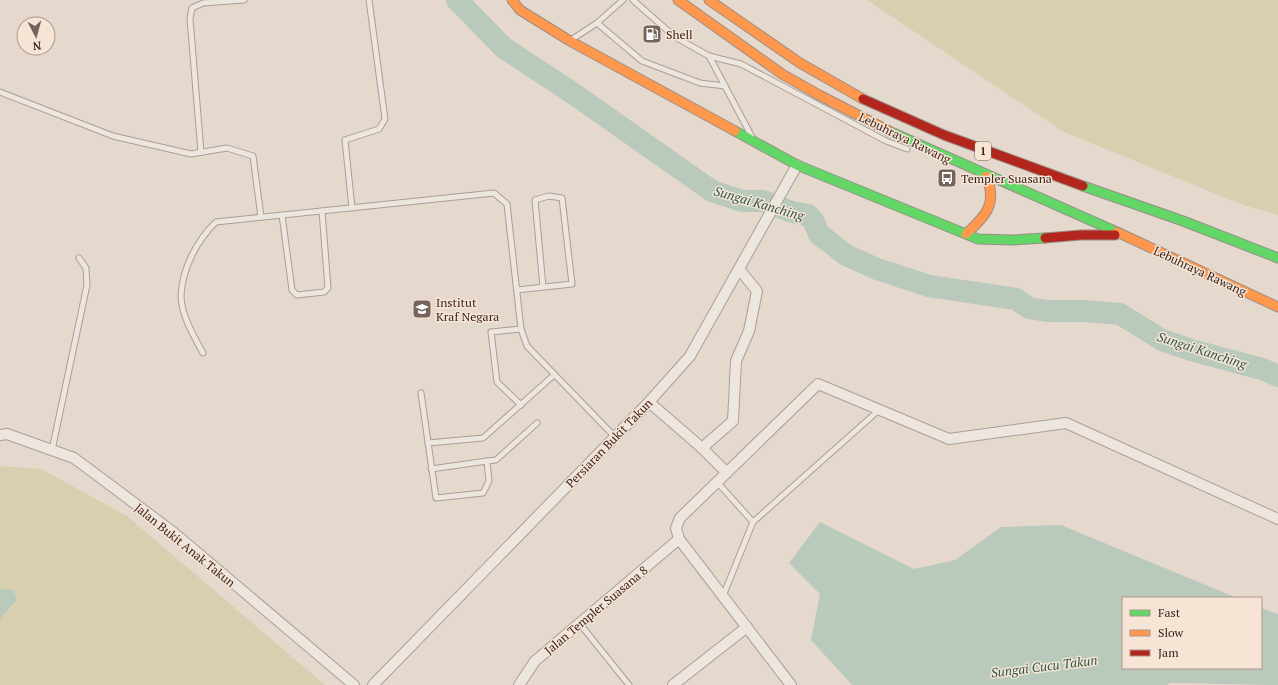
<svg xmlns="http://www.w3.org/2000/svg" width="1278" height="685" font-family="'PT Serif',serif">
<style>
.green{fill:#d8cfb0}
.water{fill:#b9c9bb}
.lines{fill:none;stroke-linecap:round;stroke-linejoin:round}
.river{stroke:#b9c9bb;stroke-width:22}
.lane-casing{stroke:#aa9e97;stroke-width:7}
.street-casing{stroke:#aa9e97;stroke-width:12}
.fast-casing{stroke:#9a8e86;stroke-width:11}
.slow-casing{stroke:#9a8e86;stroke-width:11}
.jam-casing{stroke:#9a8e86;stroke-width:11}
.lane{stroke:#ede6df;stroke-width:5}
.street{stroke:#ede6df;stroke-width:10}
.fast{stroke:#63d668;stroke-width:9}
.slow{stroke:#ff974d;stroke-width:9}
.jam{stroke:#b3261e;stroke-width:9}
.labels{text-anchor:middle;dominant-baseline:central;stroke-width:3;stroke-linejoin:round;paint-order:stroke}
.shield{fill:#f6e4d4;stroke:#725e55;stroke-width:1}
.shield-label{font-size:11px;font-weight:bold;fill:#3a251e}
.poi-label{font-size:12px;fill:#3a251e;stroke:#f6e4d4;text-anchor:start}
.street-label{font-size:12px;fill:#3a251e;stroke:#f6e4d4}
.water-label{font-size:13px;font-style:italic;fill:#2d594c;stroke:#f6e4d4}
</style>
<rect width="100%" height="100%" fill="#e5d9ce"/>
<g class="green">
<polygon points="867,0 1278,0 1278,215 1243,205 1064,132"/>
<polygon points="0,466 41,469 127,516 325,685 0,685"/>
</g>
<g class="water">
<path d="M820 522 914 569 955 560 1001 527 1061 525 1237 598H1123V668H1261V608L1278 614V685C1242 685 1206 683 1170 683L1167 685H852L811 640 820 594 789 563Z"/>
<polygon points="0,589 13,590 17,600 2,616 0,621"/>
</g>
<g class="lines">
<polyline class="river" points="457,0 504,48 571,92 712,191 742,201 763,201 792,212 808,215 814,222 819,234 846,255 877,269 929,286 1016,299 1029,308 1047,311 1086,311 1120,314 1162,340 1191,350 1262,369 1278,376"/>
<defs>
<g id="lane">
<polyline points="633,0 675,37 709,56 741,64 886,141 907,149"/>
<polyline points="597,23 642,61 700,83 725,86"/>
<polyline points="571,40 597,23 623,0"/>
<polyline points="709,56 752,137"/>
<polyline points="0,92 113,136 191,154 227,148 253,156 261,217"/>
<polyline points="201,152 190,19 192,8 203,3 244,0"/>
<polyline points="352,208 345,140 379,129 385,119 369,0"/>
<polyline points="282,215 292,290 297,295 324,292 328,288 322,211"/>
<polyline points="517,290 572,284 562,198 549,196 535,200 543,287"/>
<path d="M203 353C194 337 181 314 181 296 182 269 197 240 216 222L494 193 507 204 521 329 527 346 614 436"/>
<polyline points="421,393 436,498 483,493 489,481 487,461 431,469"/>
<polyline points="521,405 497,382 491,332 521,329"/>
<polyline points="428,443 483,438 554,375"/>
<polyline points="52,450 87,285 86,268 79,258"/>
<polyline points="487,461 496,460 537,423"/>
<polyline points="717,482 753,522"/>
<polyline points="723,596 753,522 879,410"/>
<polyline points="580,624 629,685"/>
</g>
<g id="street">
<polyline points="649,402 702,448 727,473"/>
<polyline points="0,435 7,434 74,458 173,532 354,685"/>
<polyline points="702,448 733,421 736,361 749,331 757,291 739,269"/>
<polyline points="373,685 649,402 690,356 797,165"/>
<polyline points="519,685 535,661 679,539"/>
<polyline points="673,685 747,627"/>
<polyline points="791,685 679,539 676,528 680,518 818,384 949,439 1066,423 1278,519"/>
</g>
<g id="fast">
<polyline points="735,131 797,165 978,239 1012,240 1045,238"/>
<polyline points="889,131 1117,232"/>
<polyline points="1083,186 1183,221 1278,258"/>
</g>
<g id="slow">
<polyline points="512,0 520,10 570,41 735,131"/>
<polyline points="678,0 782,74 819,95 889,131"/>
<polyline points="709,0 800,63 863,99"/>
<polyline points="1117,232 1278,307"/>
<path d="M966 234C986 216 998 203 986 176"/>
</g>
<g id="jam">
<polyline points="863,99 944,135 1083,186"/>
<polyline points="1045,238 1081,235 1115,235"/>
</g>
</defs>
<use href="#lane" class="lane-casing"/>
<use href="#street" class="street-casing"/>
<use href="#fast" class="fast-casing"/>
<use href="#slow" class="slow-casing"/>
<use href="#jam" class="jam-casing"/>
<use href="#lane" class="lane"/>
<use href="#street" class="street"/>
<use href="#fast" class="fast"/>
<use href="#slow" class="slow"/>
<use href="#jam" class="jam"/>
</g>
<defs>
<symbol id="fuel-square" viewBox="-11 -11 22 22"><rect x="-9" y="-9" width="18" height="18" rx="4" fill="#76645c" stroke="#f6e4d4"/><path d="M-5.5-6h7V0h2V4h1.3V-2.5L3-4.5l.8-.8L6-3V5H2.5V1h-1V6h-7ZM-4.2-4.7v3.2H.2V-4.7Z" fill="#fff"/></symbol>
<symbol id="bus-square" viewBox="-11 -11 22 22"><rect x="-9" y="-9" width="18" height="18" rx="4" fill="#76645c" stroke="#f6e4d4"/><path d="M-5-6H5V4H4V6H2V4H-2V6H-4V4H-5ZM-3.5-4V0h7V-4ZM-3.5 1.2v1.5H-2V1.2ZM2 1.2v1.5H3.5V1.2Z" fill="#fff"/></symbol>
<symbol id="university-square" viewBox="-11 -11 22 22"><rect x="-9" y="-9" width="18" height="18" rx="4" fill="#76645c" stroke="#f6e4d4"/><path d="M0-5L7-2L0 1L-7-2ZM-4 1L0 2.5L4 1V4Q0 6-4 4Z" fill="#fff"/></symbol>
</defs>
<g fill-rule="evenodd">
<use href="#fuel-square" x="641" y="23" width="22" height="22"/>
<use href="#bus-square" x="936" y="167" width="22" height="22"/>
<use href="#university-square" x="411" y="298" width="22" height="22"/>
</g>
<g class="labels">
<rect class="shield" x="975" y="142" width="16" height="18" rx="3"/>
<g class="shield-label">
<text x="983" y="151">1</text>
</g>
<g class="poi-label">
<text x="666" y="34">Shell</text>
<text x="961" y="178">Templer Suasana</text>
<text x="436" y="302">Institut<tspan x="436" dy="14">Kraf Negara</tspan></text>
</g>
<g class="street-label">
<text transform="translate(905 138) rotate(26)">Lebuhraya Rawang</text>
<text transform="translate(1200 271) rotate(25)">Lebuhraya Rawang</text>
<text transform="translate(609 443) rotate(-46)">Persiaran Bukit Takun</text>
<text transform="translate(185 545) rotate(39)">Jalan Bukit Anak Takun</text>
<text transform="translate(596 610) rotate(-40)">Jalan Templer Suasana 8</text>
</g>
<g class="water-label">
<text transform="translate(759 203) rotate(16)">Sungai Kanching</text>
<text transform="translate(1202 350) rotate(18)">Sungai Kanching</text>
<text transform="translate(1044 666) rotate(-7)">Sungai Cucu Takun</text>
</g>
</g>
<rect x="1122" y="597" width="140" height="72" fill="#f6e4d4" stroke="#ab988b"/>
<rect x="1130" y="610" width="20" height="6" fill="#63d668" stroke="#ab988b"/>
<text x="1158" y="617" font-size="12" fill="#3a251e">Fast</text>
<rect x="1130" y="630" width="20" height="6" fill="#ff974d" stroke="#ab988b"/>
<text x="1158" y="637" font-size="12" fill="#3a251e">Slow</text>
<rect x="1130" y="650" width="20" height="6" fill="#b3261e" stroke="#ab988b"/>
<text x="1158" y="657" font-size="12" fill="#3a251e">Jam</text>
<g transform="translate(36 36) rotate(174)"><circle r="19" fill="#f6e4d4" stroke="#ab988b"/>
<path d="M0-3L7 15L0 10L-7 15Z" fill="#76645c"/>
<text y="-6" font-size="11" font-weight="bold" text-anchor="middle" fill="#3a251e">N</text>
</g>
</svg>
